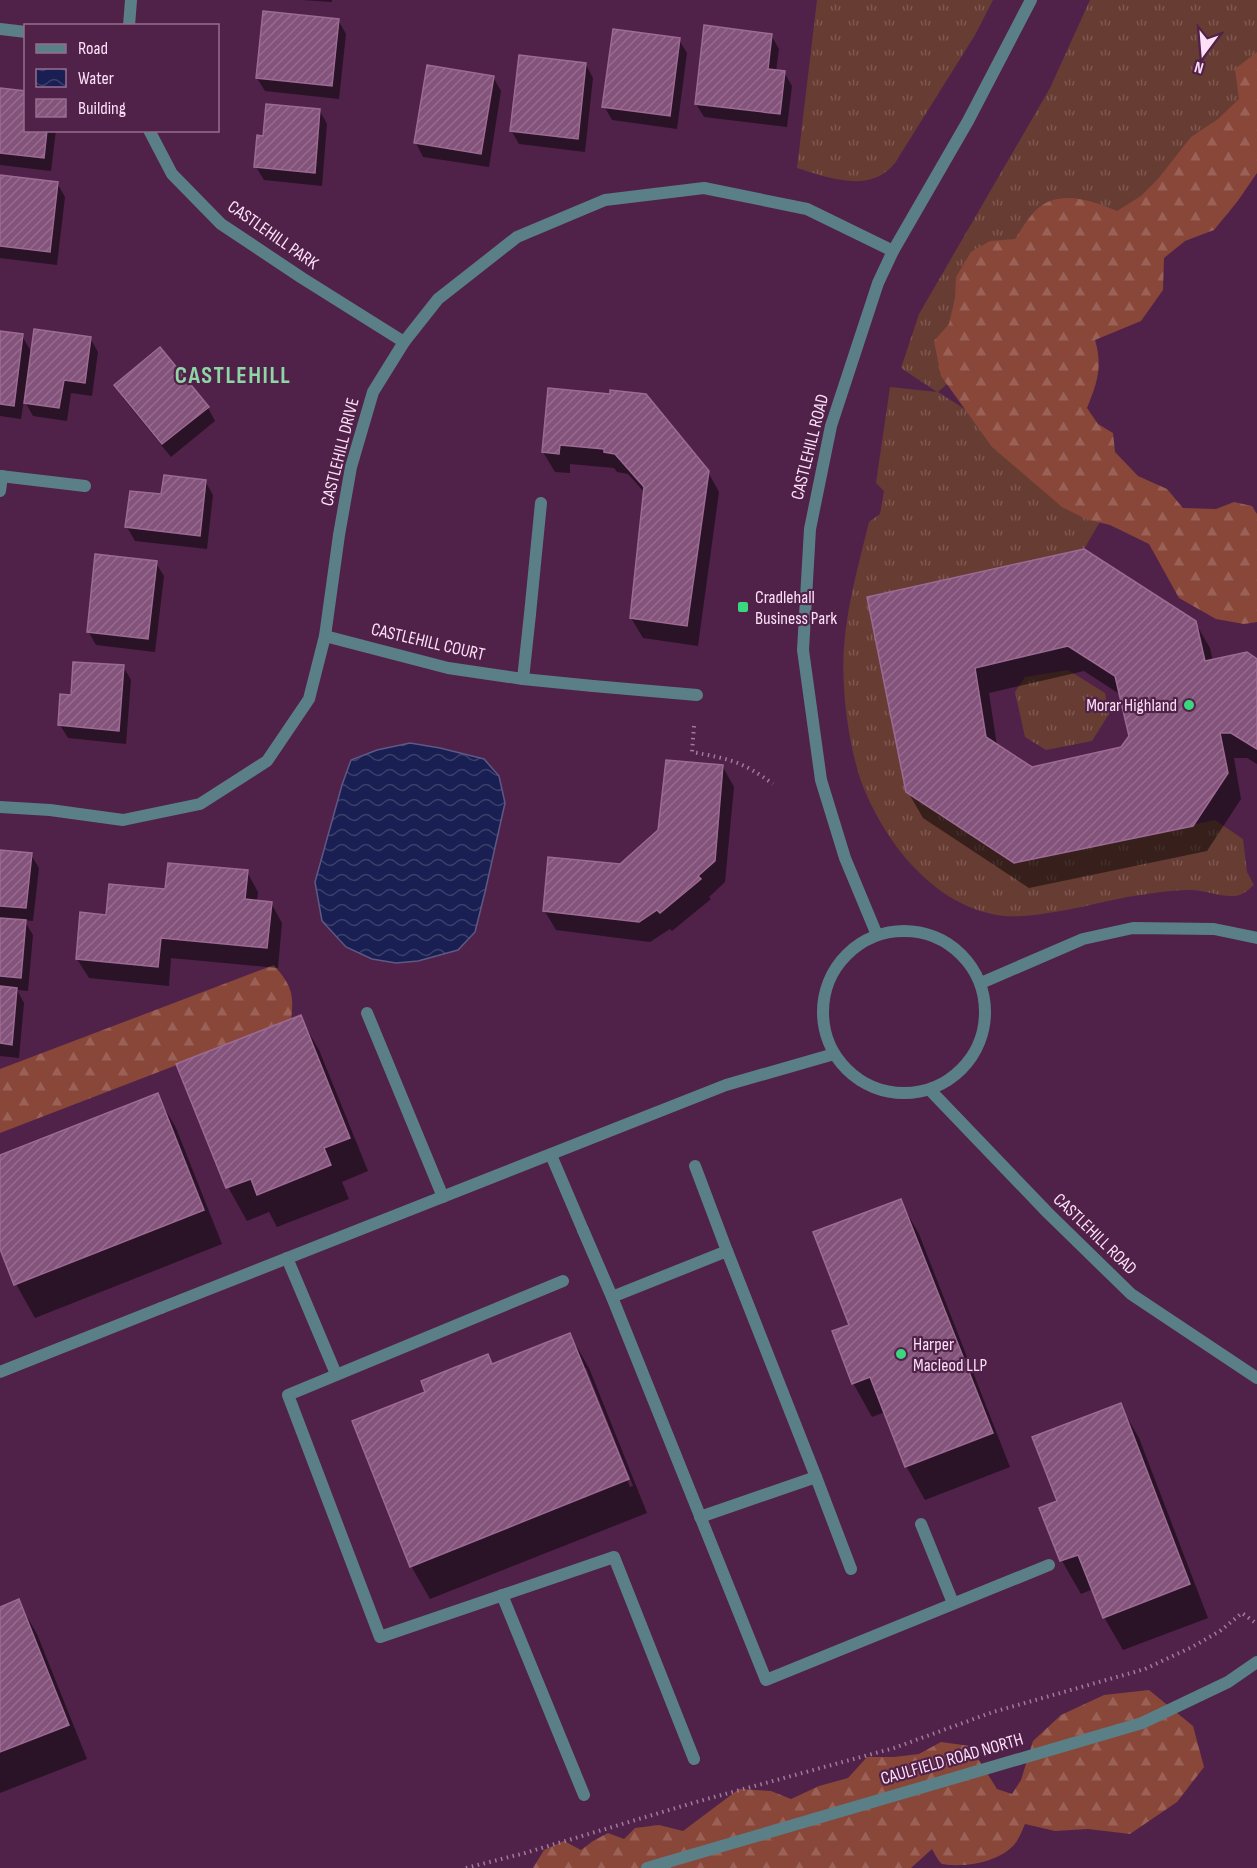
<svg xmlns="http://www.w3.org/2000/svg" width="1257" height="1868" font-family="'Sofia Sans Condensed',sans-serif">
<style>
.grass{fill:url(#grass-tufts)}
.forest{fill:url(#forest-firs)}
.water{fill:url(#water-waves);stroke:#5d5984;stroke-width:1.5}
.shadow{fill:#0007;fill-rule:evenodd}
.building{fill:url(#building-hatch);stroke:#9d6a94;stroke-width:1.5;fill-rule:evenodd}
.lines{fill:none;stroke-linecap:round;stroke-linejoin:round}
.path{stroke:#a17b9b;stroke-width:4;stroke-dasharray:1.5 4.5;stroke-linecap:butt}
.service{stroke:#5b7f87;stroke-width:12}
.minor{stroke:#5b7f87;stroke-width:12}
.tertiary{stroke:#5b7f87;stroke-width:12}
.poi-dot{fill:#3bd77e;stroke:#502249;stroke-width:2}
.labels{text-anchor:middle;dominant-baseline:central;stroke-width:4.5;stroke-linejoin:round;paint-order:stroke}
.street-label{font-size:18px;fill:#fde0f7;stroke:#502249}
.poi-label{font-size:18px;fill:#fde0f7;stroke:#502249;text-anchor:start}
.district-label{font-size:24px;font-weight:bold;letter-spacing:1.5px;fill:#8fd6a5;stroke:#502249}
</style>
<defs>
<pattern id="grass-tufts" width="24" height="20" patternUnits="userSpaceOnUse" patternTransform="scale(1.5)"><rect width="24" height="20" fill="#673c33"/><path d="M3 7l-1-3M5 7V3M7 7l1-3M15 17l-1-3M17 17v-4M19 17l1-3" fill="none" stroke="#7e5851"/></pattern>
<pattern id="forest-firs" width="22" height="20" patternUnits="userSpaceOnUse" patternTransform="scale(1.5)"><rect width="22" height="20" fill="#894739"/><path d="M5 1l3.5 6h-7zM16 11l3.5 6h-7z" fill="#9b6156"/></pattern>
<pattern id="water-waves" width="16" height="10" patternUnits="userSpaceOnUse" patternTransform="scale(1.5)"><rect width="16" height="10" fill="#191f52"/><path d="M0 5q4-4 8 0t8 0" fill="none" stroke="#3b3f6c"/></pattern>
<pattern id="building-hatch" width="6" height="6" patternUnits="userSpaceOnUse" patternTransform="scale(1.5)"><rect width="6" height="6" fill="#84537b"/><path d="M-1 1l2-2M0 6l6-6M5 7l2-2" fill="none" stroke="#966b8e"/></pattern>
</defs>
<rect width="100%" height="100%" fill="#502249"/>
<g class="grass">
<path d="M817 0H993L975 35 895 163C870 194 830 178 797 168Z"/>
<path d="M1090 0H1257V114L938 392 1111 503 1084 549 867 598 907 793 1014 863 1215 820 1243 839 1247 872 1254 885C1248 890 1243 895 1235 896 1220 897 1205 890 1190 890 1168 890 1148 894 1127 897 1093 904 1029 921 997 915 932 904 883 840 861 781 848 743 841 686 844 647 847 605 859 563 869 522L880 514 884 491 876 483 890 387 937 392 901 368 919 314 1050 88Z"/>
<polygon points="1068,670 1105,693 1109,714 1092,741 1046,750 1025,737 1015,692 1025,677"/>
</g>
<g class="forest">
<path d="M1257 52V173L1237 202 1214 230 1185 241 1164 258 1163 290 1141 321 1095 340C1103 367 1097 383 1087 408L1098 424 1113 433 1115 452 1138 476 1167 489 1183 508 1216 509 1234 502 1252 506 1257 514V622L1244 624 1216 619 1179 598 1149 544 1110 525 1086 519 1062 507 992 447 941 376 934 341 949 324 955 298 956 277 971 252 990 241 1015 239C1021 230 1027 220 1034 212 1057 188 1090 200 1117 211L1141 196 1158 179 1191 137 1218 119 1239 99 1235 69Z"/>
<path d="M274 965C292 987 294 993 291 1021L0 1133V1069Z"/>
<path d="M1149 1690 1193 1726 1204 1767 1177 1802 1130 1834 1088 1829 1055 1831 1025 1824C1022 1831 1019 1839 1014 1845 998 1862 966 1868 942 1864 938 1861 935 1854 932 1849L911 1868H533L544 1850 564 1841 581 1850 593 1841 608 1833 624 1839 635 1828 659 1825 683 1831 739 1789 771 1791 791 1799 819 1786 848 1778 867 1757H894L919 1754 941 1742 970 1746 997 1789 1012 1794 1021 1780 1033 1741 1061 1715 1104 1695Z"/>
</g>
<polygon class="water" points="410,743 440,748 484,759 499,776 505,803 485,892 475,932 458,950 418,961 396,963 372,959 346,947 322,921 315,882 342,785 351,760 377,750"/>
<g class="shadow">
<polygon points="302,0 332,0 332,2"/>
<polygon points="338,20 346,34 339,99 265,91 257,78"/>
<polygon points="771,35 779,49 776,71 784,72 792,86 787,127 704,117 696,104"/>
<polygon points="679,40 687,53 677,129 612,120 604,106"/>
<polygon points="586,65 593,78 585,152 519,144 511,130"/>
<polygon points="493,77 501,91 489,167 423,157 416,143"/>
<polygon points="0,89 26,130 56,130 51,171 0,165"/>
<polygon points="320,111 327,124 322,186 264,180 256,167 264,138"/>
<polygon points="0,177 57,183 65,197 57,265 0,258"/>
<polygon points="0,333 22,336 32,353 90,338 98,352 92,396 71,393 67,421 33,416 24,400 21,419 0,416"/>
<polygon points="116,385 208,408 215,421 171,457 123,398"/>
<polygon points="550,389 708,472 719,492 698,646 643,638 631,618 645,493 628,474 617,472 614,468 570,464 570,473 555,472 543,452"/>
<polygon points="205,481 213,495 207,549 135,541 127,527"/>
<polygon points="156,563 164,576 155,652 96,645 88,631"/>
<path d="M869 599 1195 622 1210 648 1213 661 1257 660V764L1247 758H1234L1241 799 1207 851 1029 888 923 818 908 792ZM1084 671 1121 695 1130 737 1122 749 1032 769 997 746 989 693Z"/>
<polygon points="123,666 131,680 126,744 68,738 60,725"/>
<polygon points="723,767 734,787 725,882 709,897 711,899 672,931 670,929 650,942 556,930 544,910 620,866 660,831"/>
<polygon points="0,852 31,855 39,868 33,921 24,920 33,935 28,991 17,990 24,1003 19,1058 0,1056"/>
<polygon points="247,872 258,892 257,901 271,903 282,923 278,968 171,958 169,986 89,978 77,959 107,916 167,891"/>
<polygon points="300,1017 319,1050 368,1171 342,1182 349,1199 277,1227 269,1212 247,1221 228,1187 178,1065"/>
<polygon points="157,1095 176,1128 222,1244 35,1318 16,1284 0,1245 0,1157"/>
<polygon points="900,1201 919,1234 1010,1467 925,1500 906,1466 885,1412 872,1417 853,1383 833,1332 851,1326"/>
<path d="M570 1335 589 1368 647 1513 430 1599 411 1566 427 1393 487 1356 493 1366ZM583 1368H586L633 1486 630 1487Z"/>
<polygon points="1120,1405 1139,1438 1208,1618 1123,1650 1104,1617 1093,1589 1081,1594 1062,1561 1041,1509 1059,1502"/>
<polygon points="18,1601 37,1634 87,1759 0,1793 0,1609"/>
</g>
<g class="building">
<polygon points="263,11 339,19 332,86 256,78"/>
<polygon points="704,25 772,34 768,69 785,71 780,114 695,104"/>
<polygon points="613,29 680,38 670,116 602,107"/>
<polygon points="519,55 586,63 578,139 510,131"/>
<polygon points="427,65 494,76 481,154 414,143"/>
<polygon points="0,88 26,91 26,130 47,130 44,158 0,153"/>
<polygon points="266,104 320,109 315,173 254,167 257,135 263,136"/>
<polygon points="0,175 58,182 50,252 0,246"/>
<polygon points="34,329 91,337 85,383 64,380 59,408 24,403"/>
<polygon points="0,331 23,334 14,406 0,404"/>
<polygon points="160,347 209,407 162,444 114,385"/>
<polygon points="548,388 610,394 610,390 646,394 709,471 687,626 630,618 644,487 615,454 604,452 604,449 560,445 559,454 542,452"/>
<polygon points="164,475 206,480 200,536 125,527 130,491 161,494"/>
<path d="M1084 549 1196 621 1205 661 1247 652 1257 659V749L1231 733H1220L1228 773 1193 826 1014 863 906 792 867 597ZM1068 646 1115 676 1129 736 1121 747 1032 767 986 737 975 668Z"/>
<polygon points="95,554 157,561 148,639 87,632"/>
<polygon points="73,662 124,665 119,731 58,725 60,694 71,695"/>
<polygon points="666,760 723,765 715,861 698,876 701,879 660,913 657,910 639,922 543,911 548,857 620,864 658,830"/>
<polygon points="0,850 32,853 26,908 0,906"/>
<polygon points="168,863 248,870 245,899 272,902 267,948 161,938 158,967 76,959 80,912 106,915 109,884 165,889"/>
<polygon points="0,918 26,920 21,978 0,976"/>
<polygon points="0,986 17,988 12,1045 0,1043"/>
<polygon points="301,1015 350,1138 324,1148 331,1165 257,1195 251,1179 226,1188 176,1064"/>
<polygon points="158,1093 204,1210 14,1285 0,1249 0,1155"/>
<polygon points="901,1199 993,1433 905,1467 870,1377 852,1384 832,1331 849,1325 813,1232"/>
<polygon points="570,1333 629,1479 410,1567 352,1421 425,1392 421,1381 488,1354 492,1364"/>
<polygon points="1121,1403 1190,1584 1103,1618 1078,1555 1060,1561 1039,1508 1057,1501 1032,1437"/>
<polygon points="19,1599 69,1725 0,1752 0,1607"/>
</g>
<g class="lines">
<g class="path">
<path d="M694 726 692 752C729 759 742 761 773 784"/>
<polyline points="466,1868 525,1853 696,1802 894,1748 993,1712 1145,1669 1192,1647 1220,1631 1242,1613 1257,1624"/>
</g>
<g class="service">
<polyline points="530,614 541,503"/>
<polyline points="593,686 697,695"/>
<polyline points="981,983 1083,939 1133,928 1214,929 1257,938"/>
<polyline points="367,1013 443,1197"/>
<polyline points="695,1166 727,1251"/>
<polyline points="583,1230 612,1297 766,1680 1049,1565"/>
<polyline points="287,1258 336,1374"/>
<polyline points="563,1281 288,1395 380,1637 614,1557 694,1759"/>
<polyline points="612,1297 727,1251 816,1477 700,1517"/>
<polyline points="0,1372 161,1308"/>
<polyline points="816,1477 851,1569"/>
<polyline points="921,1524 953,1603"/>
<polyline points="502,1595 584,1795"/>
</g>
<g class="minor">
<polyline points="129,26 131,0"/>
<polyline points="0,29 26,32"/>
<polyline points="149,130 172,174 221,224 302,278 404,342"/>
<polyline points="0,476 85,486"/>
<polyline points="0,491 2,476"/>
<polyline points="325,636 448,668 523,679 593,686"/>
<polyline points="523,679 530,614"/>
<polyline points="0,807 50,810 123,820 200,804 267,761 309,699 325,636 339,535 351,467 373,392 404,342 438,299 517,237 605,200 704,188 807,209 893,251"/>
<polyline points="551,1155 583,1230"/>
<polyline points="161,1308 726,1085 834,1054"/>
<polyline points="647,1868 1142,1723 1228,1682 1257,1662"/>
</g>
<g class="tertiary">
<circle cx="904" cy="1012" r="81"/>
<polyline points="877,935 845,858 821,780 803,650 810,529 831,426 878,283 893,251 968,121 1031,0"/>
<polyline points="930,1090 1048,1213 1131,1294 1257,1378"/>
</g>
</g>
<g class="poi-dot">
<rect x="737" y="601" width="12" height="12" rx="3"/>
<circle cx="1189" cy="705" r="6"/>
<circle cx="901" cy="1354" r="6"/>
</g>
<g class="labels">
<g class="street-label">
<text transform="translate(273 235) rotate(35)">CASTLEHILL PARK</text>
<text transform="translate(810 447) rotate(-76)">CASTLEHILL ROAD</text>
<text transform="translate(340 452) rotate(-76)">CASTLEHILL DRIVE</text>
<text transform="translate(428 642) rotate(13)">CASTLEHILL COURT</text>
<text transform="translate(1095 1234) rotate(44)">CASTLEHILL ROAD</text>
<text transform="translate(952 1759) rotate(-16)">CAULFIELD ROAD NORTH</text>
</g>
<g class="poi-label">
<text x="755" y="597">Cradlehall<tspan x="755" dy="21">Business Park</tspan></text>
<text x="1177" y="705" text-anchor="end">Morar Highland</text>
<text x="913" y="1344">Harper<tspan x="913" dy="21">Macleod LLP</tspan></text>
</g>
<g class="district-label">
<text x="233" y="375">CASTLEHILL</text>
</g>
</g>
<rect x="24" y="24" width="195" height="108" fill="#502249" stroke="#956e8f" stroke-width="1.5"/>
<rect x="36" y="44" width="30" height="9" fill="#5b7f87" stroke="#956e8f" stroke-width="1.5"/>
<text x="78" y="54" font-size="18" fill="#fde0f7">Road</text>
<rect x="36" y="69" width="30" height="18" fill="url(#water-waves)" stroke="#956e8f" stroke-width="1.5"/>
<text x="78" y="84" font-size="18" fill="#fde0f7">Water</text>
<rect x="36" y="99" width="30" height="18" fill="url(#building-hatch)" stroke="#956e8f" stroke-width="1.5"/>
<text x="78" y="114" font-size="18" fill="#fde0f7">Building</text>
<g transform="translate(1203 54) rotate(196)" stroke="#502249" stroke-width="4.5" paint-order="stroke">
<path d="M0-4.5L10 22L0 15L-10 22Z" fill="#fde0f7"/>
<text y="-9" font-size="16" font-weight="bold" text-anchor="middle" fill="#fde0f7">N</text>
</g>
</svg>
